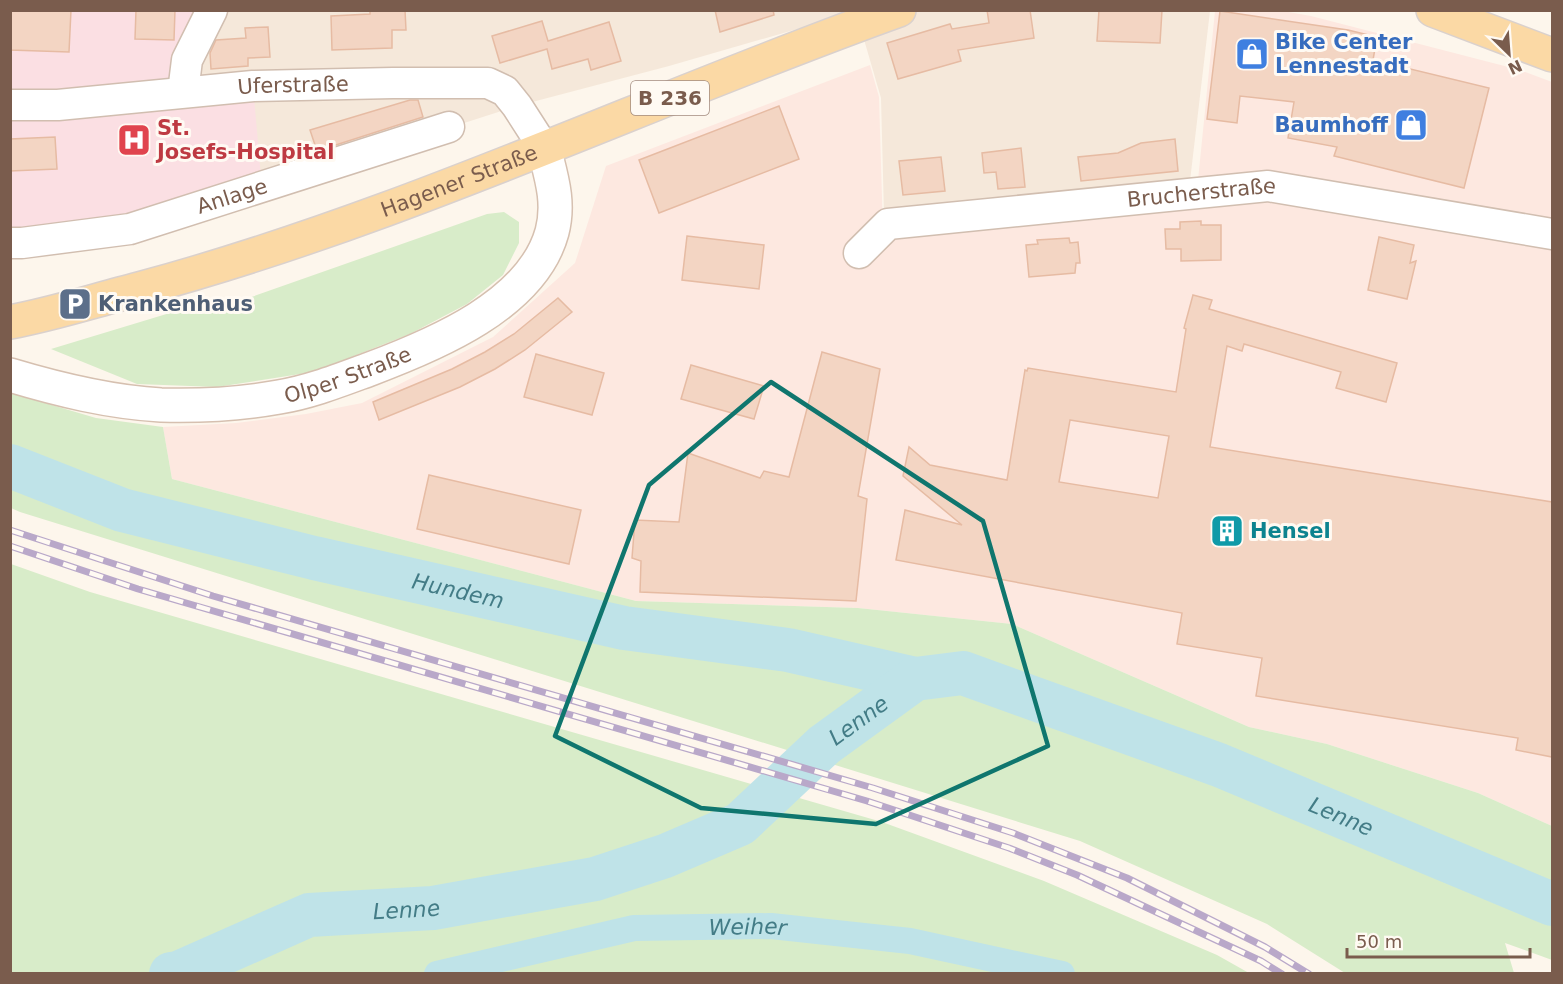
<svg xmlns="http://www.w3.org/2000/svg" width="1563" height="984" font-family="'DejaVu Sans',sans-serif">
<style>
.residential{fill:#f5e8da}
.commercial{fill:#fde8e0}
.medical{fill:#fbdfe3}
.green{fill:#d8ecc9}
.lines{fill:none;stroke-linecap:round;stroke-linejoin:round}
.canal{stroke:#bfe3e8;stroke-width:26}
.river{stroke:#bfe3e8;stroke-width:44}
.building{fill:#f3d5c3;stroke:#e6bba3;stroke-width:1.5;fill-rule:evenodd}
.street-casing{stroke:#d1beb0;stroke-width:33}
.secondary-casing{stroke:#d6c0b0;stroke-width:36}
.primary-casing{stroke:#dad1cd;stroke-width:36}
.street{stroke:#fff;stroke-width:30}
.secondary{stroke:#fff;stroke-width:33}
.primary{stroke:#fbd9a5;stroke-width:33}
.rail-casing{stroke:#b9a8c9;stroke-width:7}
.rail{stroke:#fffaf3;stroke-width:4.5;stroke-dasharray:14;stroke-linecap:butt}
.marked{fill:none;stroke:#0f766e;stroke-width:4.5;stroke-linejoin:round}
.labels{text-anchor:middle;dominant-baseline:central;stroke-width:6;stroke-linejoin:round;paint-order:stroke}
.shield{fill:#fffaf3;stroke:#a28b7f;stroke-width:1.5}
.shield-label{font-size:20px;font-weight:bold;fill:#7a5c4d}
.shop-label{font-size:21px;font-weight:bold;fill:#366cbe;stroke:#fffaf3;text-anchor:start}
.street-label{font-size:21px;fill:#7a5c4d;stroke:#fffaf3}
.health-label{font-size:21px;font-weight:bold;fill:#be3a42;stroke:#fffaf3;text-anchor:start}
.service-label{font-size:21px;font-weight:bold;fill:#4e5e75;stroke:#fffaf3;text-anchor:start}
.culture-label{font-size:21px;font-weight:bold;fill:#0d838f;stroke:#fffaf3;text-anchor:start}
.water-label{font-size:22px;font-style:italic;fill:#437c86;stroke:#fffaf3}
</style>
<rect width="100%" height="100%" fill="#fdf6ec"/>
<polygon class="residential" points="11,11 1210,11 1190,181 884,214 881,98 856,12 669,66 517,106 262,188"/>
<polygon class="commercial" points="1215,11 1283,11 1311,16 1520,70 1552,82 1552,826 1478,793 1327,744 1249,727 1012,624 858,608 636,601 172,479 163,427 236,423 306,414 362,403 493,337 575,263 606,166 870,65 879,97 883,232 1196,200"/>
<polygon class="medical" points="11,11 212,11 184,91 253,86 262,188 11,243"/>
<g class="green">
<polygon points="504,212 519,222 519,243 503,275 467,304 410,334 313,372 217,387 137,384 51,349 183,309 223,307 487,214"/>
<polygon points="11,393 96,418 163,427 172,479 636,601 858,608 1012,624 1249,727 1327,744 1478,793 1552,826 1552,960 1505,943 1514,973 1345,973 1267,924 1080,841 20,512 11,508"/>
<polygon points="11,564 90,592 882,822 1044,881 1217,955 1249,973 11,973"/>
</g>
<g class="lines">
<g class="canal">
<polyline points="178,973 179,974"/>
<path id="s1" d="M437 974 634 928 771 926 910 941 1062 974"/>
</g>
<g class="river">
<path id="s2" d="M10 466 122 510 314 558 624 628 788 650 915 679"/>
<path id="s3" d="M171 974 178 973 309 915 433 908 595 879 665 856 740 824 824 745 915 679 963 673 1219 765 1552 904"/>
</g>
</g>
<g class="building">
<polygon points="10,10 71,10 69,52 10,50"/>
<polygon points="136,10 175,10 174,40 135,39"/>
<polygon points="370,10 405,10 406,30 392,30 392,48 332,50 331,16 370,14"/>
<polygon points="715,10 773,10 774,15 720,32"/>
<polygon points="987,10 1030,10 1034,38 958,50 961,61 898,79 887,43 950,24 952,29 989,23"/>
<polygon points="1099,10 1162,10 1160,43 1097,41"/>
<polygon points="1220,11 1348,30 1377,37 1373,60 1489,88 1464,188 1334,156 1337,147 1288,138 1294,102 1240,96 1237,123 1207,119"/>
<polygon points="542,21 548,41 609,22 621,61 591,70 588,59 552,69 547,49 500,63 492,36"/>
<polygon points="268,27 270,57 248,58 248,66 211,69 210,53 216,40 246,38 245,28"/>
<polygon points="410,100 418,100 423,117 317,151 310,130"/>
<polygon points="779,106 799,159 659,213 639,160"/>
<polygon points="55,137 57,169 10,171 10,139"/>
<polygon points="1175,139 1178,171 1081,181 1078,157 1118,153 1141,143"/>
<polygon points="1021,148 1025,187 998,189 996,172 984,173 982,153"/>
<polygon points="941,157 945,191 903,195 899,161"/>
<polygon points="1201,221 1201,225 1221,225 1221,260 1181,261 1181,249 1166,249 1165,229 1180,229 1180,222"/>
<polygon points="687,236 764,245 759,289 682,280"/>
<polygon points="1379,237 1414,245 1410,263 1416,261 1407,299 1368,290"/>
<polygon points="1069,238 1070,243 1078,242 1080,263 1076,263 1075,273 1029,277 1026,245 1038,244 1037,240"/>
<path d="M1193 295 1212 300 1209 309 1397 363 1386 402 1336 388 1341 372 1244 344 1242 351 1227 346 1210 447 1552 502V757L1516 750 1518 738 1256 696 1262 658 1177 644 1182 613 896 560 905 510 962 525 903 476 909 447 930 465 1007 480 1025 370 1027 371 1028 368 1176 392 1186 329 1184 328ZM1070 420 1169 436 1158 498 1059 482Z"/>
<polygon points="558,298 572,312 525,350 495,369 460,387 379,420 373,402 452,369 485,352 514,334"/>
<polygon points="822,352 880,369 858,496 867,499 856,601 640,592 641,561 632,558 635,520 679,522 688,453 760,478 764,471 789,477"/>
<polygon points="536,354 604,373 592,415 524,397"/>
<polygon points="691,365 764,386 754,419 681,399"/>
<polygon points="429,475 581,510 569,564 417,529"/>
</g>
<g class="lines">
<defs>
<g id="street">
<polyline points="183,92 187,60 212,10"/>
<path id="s4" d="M10 105H58L253 86 393 83H488L505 91 517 106 544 148"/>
<path id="s5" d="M10 243H22L130 229 449 127"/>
<path id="s6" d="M859 253 888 224 1268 186 1552 234"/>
</g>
<g id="secondary">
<path id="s7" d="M10 375C60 390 109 402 161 405 200 406 240 404 279 397 310 392 340 380 370 369 434 345 532 305 552 232 560 202 551 176 544 148"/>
</g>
<g id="primary">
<polyline points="1433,10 1552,55"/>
<path id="s8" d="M10 322C54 314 96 300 139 289 400 219 645 101 899 10"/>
</g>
</defs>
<use href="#street" class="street-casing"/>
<use href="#secondary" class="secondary-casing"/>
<use href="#primary" class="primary-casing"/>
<use href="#street" class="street"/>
<use href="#secondary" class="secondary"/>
<use href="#primary" class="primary"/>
<defs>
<g id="rail">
<polyline points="10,530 213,596 873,788 1013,833 1127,878 1265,947 1309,974"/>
<polyline points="10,546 138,589 867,801 1009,848 1077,875 1261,961 1282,974"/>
</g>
</defs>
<use href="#rail" class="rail-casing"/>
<use href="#rail" class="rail"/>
</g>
<path class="marked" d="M771 382 983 521 1048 746 876 824 701 808 555 736 649 485Z"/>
<defs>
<symbol id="shop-square" viewBox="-11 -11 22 22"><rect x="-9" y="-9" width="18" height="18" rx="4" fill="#3f7fe0" stroke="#fffaf3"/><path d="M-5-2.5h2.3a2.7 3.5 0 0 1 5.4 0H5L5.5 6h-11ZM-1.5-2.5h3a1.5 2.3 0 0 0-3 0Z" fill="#fff"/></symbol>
<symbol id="hospital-square" viewBox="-11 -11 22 22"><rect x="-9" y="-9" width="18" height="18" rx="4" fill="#e0444e" stroke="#fffaf3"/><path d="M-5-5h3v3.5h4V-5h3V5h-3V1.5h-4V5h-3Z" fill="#fff"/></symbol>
<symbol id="parking-square" viewBox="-11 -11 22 22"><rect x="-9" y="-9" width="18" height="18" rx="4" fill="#5c6f8a" stroke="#fffaf3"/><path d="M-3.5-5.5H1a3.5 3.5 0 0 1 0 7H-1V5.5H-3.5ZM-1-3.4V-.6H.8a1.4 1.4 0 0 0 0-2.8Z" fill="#fff"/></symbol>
<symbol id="building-square" viewBox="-11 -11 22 22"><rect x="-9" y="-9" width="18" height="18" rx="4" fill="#0f9aa8" stroke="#fffaf3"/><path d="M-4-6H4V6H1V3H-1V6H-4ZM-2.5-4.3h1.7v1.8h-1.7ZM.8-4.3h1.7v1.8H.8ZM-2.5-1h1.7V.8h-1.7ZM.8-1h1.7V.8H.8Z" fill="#fff"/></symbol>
</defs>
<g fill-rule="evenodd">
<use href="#shop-square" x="1233" y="35" width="38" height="38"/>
<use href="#shop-square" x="1392" y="106" width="38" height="38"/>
<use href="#hospital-square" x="115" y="121" width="38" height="38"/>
<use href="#parking-square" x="56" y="285" width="38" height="38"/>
<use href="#building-square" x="1208" y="512" width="38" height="38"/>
</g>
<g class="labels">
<rect class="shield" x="631" y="81" width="78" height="34" rx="4.5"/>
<g class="shield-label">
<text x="670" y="98">B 236</text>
</g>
<g class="shop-label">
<text x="1275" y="42">Bike Center<tspan x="1275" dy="24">Lennestadt</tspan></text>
<text x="1388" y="125" text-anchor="end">Baumhoff</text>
</g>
<g class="street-label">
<text stroke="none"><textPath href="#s4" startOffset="284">Uferstraße</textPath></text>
<text stroke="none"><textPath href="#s8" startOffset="471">Hagener Straße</textPath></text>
<text stroke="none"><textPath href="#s6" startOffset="356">Brucherstraße</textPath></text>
<text stroke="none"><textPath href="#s5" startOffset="228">Anlage</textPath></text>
<text stroke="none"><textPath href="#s7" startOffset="345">Olper Straße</textPath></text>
</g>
<g class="health-label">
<text x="157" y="128">St.<tspan x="157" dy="24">Josefs-Hospital</tspan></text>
</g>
<g class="service-label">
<text x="98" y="304">Krankenhaus</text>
</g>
<g class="culture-label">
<text x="1250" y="531">Hensel</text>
</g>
<g class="water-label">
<text stroke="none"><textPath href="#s2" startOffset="466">Hundem</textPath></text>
<text stroke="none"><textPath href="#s3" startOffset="752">Lenne</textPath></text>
<text stroke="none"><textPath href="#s3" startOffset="1275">Lenne</textPath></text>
<text stroke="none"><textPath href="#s3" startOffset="248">Lenne</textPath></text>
<text stroke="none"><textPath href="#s1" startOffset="316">Weiher</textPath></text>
</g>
</g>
<rect width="1563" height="984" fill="none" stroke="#7a5c4d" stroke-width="24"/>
<g transform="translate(1509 54) rotate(155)" stroke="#fffaf3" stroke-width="4.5" paint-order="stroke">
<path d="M0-4.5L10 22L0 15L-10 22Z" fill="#7a5c4d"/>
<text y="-9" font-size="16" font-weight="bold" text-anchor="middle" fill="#7a5c4d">N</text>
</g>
<path d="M1347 948v9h183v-9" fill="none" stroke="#7a5c4d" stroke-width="3"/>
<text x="1356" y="948" font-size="18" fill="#7a5c4d" stroke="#fffaf3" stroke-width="4.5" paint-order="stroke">50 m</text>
</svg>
